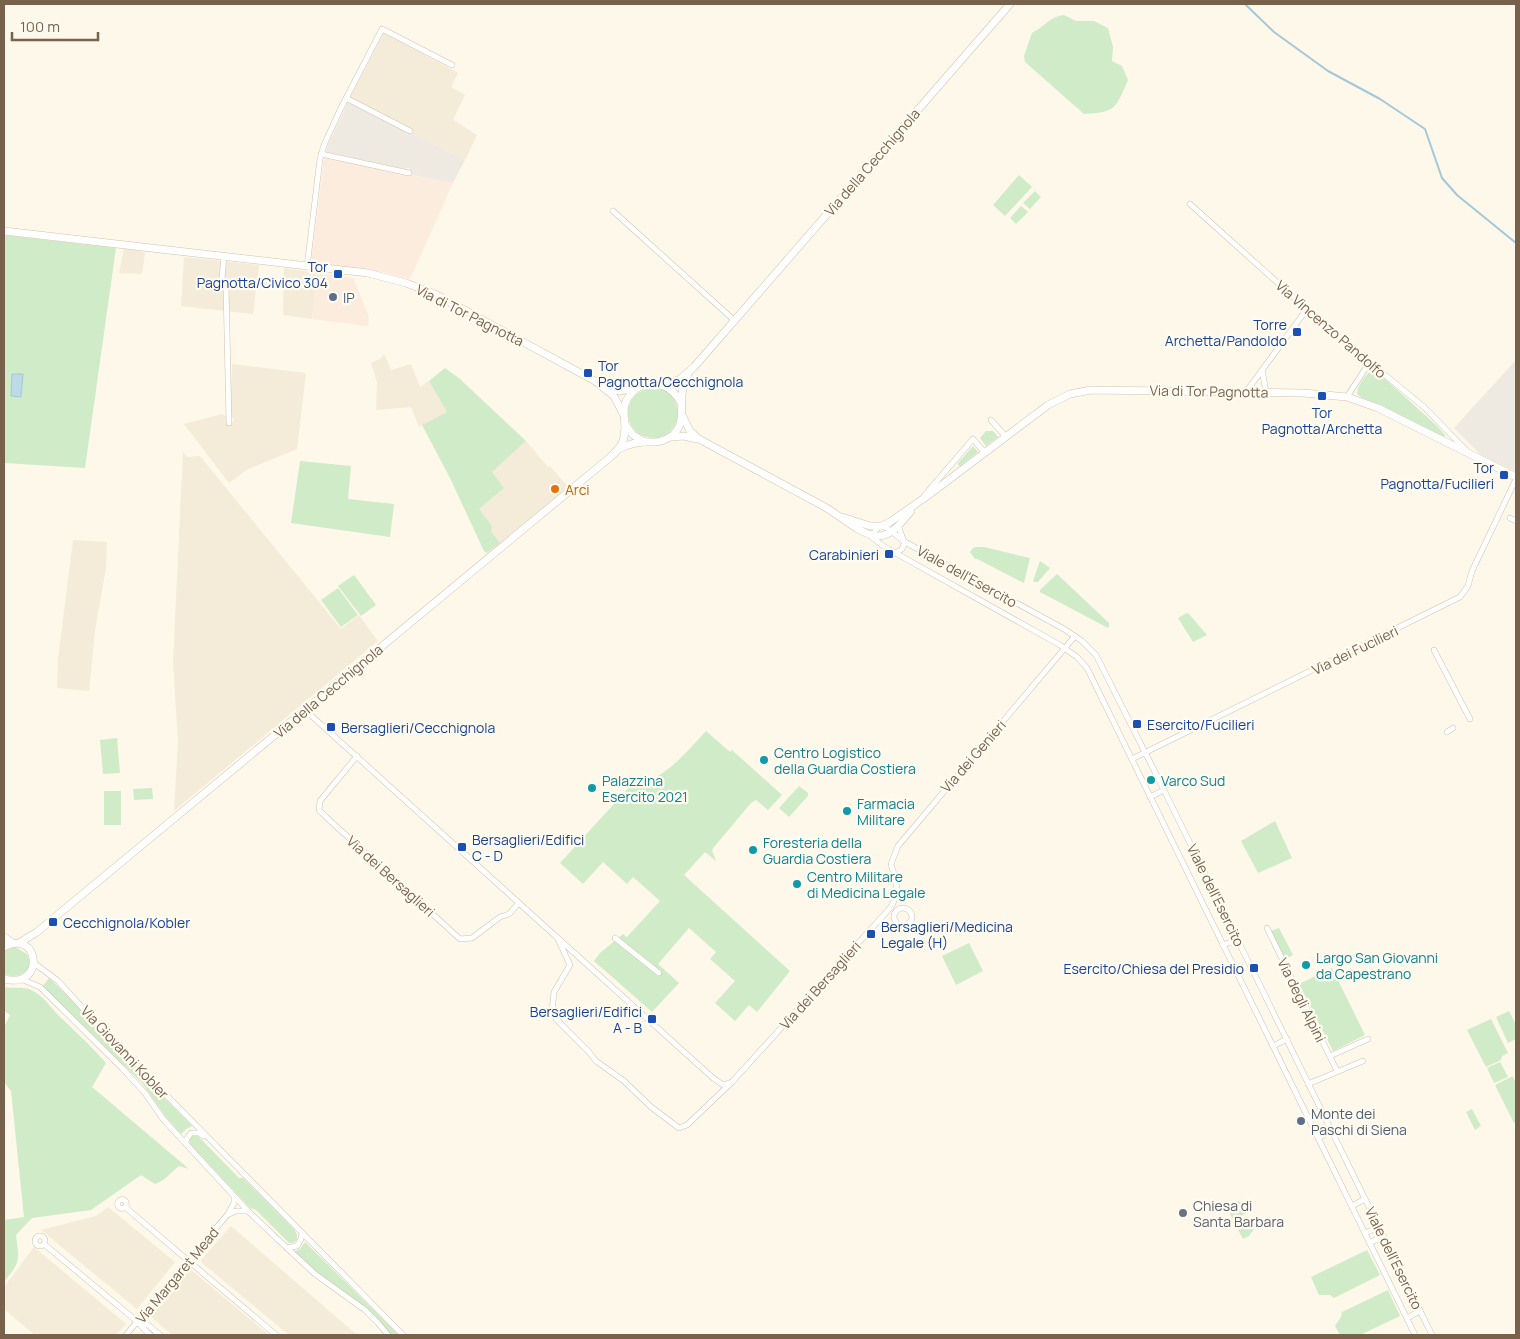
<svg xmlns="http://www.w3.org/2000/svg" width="1520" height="1339" font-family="Manrope,sans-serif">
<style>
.residential{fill:#f4ebd8}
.commercial{fill:#fcecde}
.industrial{fill:#eeeae2}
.green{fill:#d0ebc7}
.water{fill:#bddae7;stroke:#a4c8d9}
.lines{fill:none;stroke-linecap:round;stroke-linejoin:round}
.stream{stroke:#a4c8d9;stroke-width:2}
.street-casing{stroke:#cfc2ae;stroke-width:6}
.secondary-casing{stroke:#d2c3ac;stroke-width:8}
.street{stroke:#fff;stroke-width:5}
.secondary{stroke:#fff;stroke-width:7}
.transit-dot{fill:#1a4fb4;stroke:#fffbf0;stroke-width:2}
.service-dot{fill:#5c6f8a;stroke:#fffbf0;stroke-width:2}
.food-dot{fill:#e8710a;stroke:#fffbf0;stroke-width:2}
.culture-dot{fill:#0f9aa8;stroke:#fffbf0;stroke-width:2}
.worship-dot{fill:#6b7280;stroke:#fffbf0;stroke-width:2}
.labels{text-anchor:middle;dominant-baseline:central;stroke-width:4.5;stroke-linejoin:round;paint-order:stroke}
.street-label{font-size:14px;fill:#78624c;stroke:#fffbf0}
.transit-label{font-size:14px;fill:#164399;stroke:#fffbf0;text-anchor:end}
.service-label{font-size:14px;fill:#4e5e75;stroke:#fffbf0;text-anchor:start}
.food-label{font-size:14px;fill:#c56008;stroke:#fffbf0;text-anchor:start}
.culture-label{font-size:14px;fill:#0d838f;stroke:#fffbf0;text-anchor:start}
.worship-label{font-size:14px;fill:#5b616d;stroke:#fffbf0;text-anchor:start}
</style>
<rect width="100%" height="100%" fill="#fdf8ea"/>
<g class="residential">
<polygon points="384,33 458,73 451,87 465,95 453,120 477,135 465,160 348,102"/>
<polygon points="124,248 145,252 142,274 119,273"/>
<polygon points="184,257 259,265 253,314 181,306"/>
<polygon points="284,268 317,273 312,319 283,315"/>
<polygon points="384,354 391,370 411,364 420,387 429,381 447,412 419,427 411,407 376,410 377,383 371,363 380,359"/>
<polygon points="232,364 306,373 297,449 248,469 229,483 184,424 222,414 226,416 227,423 234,421 234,419 230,416"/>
<polygon points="526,441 548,467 550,466 568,487 500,543 491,531 479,509 504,488 492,472"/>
<polygon points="183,452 187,457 200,456 341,629 359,615 378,641 174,811 178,741 173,662"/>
<polygon points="73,540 107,542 106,568 95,630 89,691 57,688 58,659"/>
<polygon points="108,1207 175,1262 137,1309 41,1230 96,1216"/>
<polygon points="231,1226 357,1335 289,1335 201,1262 201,1260"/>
<polygon points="34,1247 126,1324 116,1335 35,1335 4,1309 4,1287"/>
<polygon points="190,1269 269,1335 172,1335 150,1316"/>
</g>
<g class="commercial">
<polygon points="324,158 453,183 410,279 383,272 311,263"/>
<polygon points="317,273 353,278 369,317 368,326 312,319"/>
</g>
<g class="industrial">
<polygon points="348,102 465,160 453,183 413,175 409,168 405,169 326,152 328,145"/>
<polygon points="1516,360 1516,472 1481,455 1454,428"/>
</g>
<g class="green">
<path d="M1064 15 1076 21H1094L1108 28 1113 47 1112 61 1122 66 1128 80C1115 109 1117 112 1084 114L1025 62 1024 56 1032 33C1045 26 1051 16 1064 15Z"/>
<polygon points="1019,175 1032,187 1005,216 993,205"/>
<polygon points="1035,191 1041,197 1030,209 1023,203"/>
<polygon points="1021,206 1028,212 1016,224 1010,218"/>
<polygon points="4,235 116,248 85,468 4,463"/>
<polygon points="445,368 460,379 526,441 492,472 504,488 479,509 492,526 491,531 500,543 487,553 484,551 450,478 422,425 447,412 429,381"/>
<path d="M1374 369 1436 425 1445 435V436L1442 437 1379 404 1362 398 1357 394C1357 386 1366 373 1374 369Z"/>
<circle cx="653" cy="413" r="25"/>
<polygon points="986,431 993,431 998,437 986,446 980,438"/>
<polygon points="973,446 978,452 960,466 958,465 958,463"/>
<polygon points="300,461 351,466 348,499 394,504 390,537 291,523"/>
<polygon points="976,547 984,547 1030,558 1024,583 977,559 975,559 970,552 973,548"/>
<polygon points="1040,561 1050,568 1038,582 1034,582 1033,581"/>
<polygon points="1057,574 1109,623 1109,627 1108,628 1040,592 1040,590"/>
<polygon points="354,575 376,605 361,616 338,586"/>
<polygon points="338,588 358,615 341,627 321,600"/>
<polygon points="1187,613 1188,613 1207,635 1193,642 1178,618"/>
<path d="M706 731 730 752 732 750 782 795 768 810 756 800 751 803 714 847 712 850 716 861 705 852 684 875 790 971 757 1012 749 1005 735 1021 715 1003 735 981 710 959 716 952 689 928 658 964 679 983 652 1012 594 961 600 953 623 934 627 937 660 901 633 877 627 884 603 862 583 884 560 863 633 783C640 779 649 781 656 777 676 766 691 747 706 731Z"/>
<polygon points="117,738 120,773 103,774 100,740"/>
<polygon points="799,786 808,793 808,796 789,817 779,808"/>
<polygon points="152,788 153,799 134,800 133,789"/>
<rect x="104" y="791" width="17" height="34"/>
<polygon points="1275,821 1292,858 1258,873 1241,841"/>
<polygon points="1279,928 1293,955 1285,959 1271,931"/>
<polygon points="969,943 983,971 956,985 942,956"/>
<path d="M15 947 27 954C36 970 18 981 4 974V951Z"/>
<polygon points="1332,968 1365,1035 1333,1051 1299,984"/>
<polygon points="49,978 78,1006 111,1044 192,1126 186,1129 181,1134 166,1117 142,1083 43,986"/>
<path d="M4 987C12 989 23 986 31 990 43 995 50 1007 59 1016 75 1031 91 1046 106 1063L92 1087 189 1169 179 1166C170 1173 166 1180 155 1184L141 1175 91 1210 32 1218 16 1235C19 1261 21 1261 4 1282V1220L24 1217 11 1091 4 1082V1027L10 1015 4 1011Z"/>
<polygon points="1509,1011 1516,1025 1516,1039 1508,1043 1496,1017"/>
<polygon points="1491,1019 1508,1053 1502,1056 1501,1060 1486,1067 1467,1030"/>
<polygon points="1500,1062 1508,1077 1494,1083 1487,1068"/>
<polygon points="1513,1076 1516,1084 1516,1122 1514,1123 1495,1085"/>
<polygon points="1472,1109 1481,1126 1475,1130 1466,1112"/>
<polygon points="192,1135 198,1136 239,1178 243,1178 294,1229 297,1235 297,1240 293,1243 289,1243 256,1210 250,1208 190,1144 189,1139"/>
<polygon points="1237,1201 1241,1202 1246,1213 1237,1219 1232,1218 1226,1205 1232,1202"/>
<polygon points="1247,1218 1249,1218 1254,1229 1249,1236 1243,1239 1236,1226 1239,1222"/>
<polygon points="305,1242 399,1335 391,1335 366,1308 324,1279 293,1252 300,1249"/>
<polygon points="1367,1250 1380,1275 1334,1298 1330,1295 1319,1295 1311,1277"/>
<polygon points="1388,1290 1400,1316 1360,1335 1340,1335 1335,1326 1341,1317 1342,1312"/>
</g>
<polygon class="water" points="12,374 23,374 21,397 11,396"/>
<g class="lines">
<polyline class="stream" points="1245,4 1274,32 1328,71 1380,99 1425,129 1442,178 1457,195 1516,243"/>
<defs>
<g id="street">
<polyline points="346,98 410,131"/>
<polyline points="321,154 409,173"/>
<polyline points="1190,204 1328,328 1424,407 1467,451"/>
<polyline points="613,211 735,321"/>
<polyline points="224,257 222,278 226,286 229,423"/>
<polyline points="307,267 320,159 324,145 341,108 382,29 452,65"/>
<polyline points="1262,370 1266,392"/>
<polyline points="1246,392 1307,309"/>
<polyline points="1347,397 1369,363"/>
<polyline points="991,420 1006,437"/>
<polyline points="924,496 973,439 985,453"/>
<polyline points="1510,518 1516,521"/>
<polyline points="898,525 904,542"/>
<polyline points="894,554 902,549 905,542"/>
<polyline points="1434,650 1470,719"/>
<path d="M305 710 713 1078 723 1085 732 1082 891 907C901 890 896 882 891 864L898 846 1075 636"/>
<polyline points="1447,732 1453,728"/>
<polyline points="357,756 320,801 319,810 326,817 460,939 472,938 500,917 509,914 519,903"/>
<polyline points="1132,759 1460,597 1468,586 1472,571 1516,479"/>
<polyline points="1150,797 1164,790"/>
<circle cx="903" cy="917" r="9"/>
<polyline points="1267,928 1337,1071"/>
<polyline points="615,938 659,973"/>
<polyline points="558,939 570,965 554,992 552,1011 556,1019 588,1051 596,1061 624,1081 651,1107 679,1128 687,1125 732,1082"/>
<polyline points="1223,945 1231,942 1240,943"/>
<polyline points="34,963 58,981 110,1038 403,1335"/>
<polyline points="21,979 40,987 122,1068 145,1093 163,1119 186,1144 248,1211 287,1248 315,1274 365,1310 378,1323 388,1335"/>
<polyline points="1273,1046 1287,1039"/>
<polyline points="1330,1056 1368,1039"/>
<polyline points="1308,1084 1363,1061"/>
<polyline points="1318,1138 1331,1131"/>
<polyline points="186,1144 186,1140 191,1133 199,1133 204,1136"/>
<circle cx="122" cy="1204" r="4.5"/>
<polyline points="1352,1206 1365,1199"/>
<polyline points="125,1207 276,1335"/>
<polyline points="229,1214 236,1211 248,1211"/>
<polyline points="1365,1233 1379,1227"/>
<circle cx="40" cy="1241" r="5"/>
<polyline points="1370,1243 1383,1236"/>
<polyline points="44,1244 133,1318 150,1335"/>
<polyline points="287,1248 297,1246 301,1239 302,1234"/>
<polyline points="1407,1318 1420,1311"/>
<polyline points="138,1322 148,1325 160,1335"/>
<polyline points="126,1335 228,1214 234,1203 234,1196"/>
<polyline points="1415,1335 1087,668 1077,657 1060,645 883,546 872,537 876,529 882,526 887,528 905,542 1064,629 1082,641 1096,655 1156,774 1432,1335"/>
</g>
<g id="secondary">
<polyline points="4,231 368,273 406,283 435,294 595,381 614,396 623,414"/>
<polyline points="661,384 679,380 694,367 1010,4"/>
<polyline points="607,387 620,391 635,388"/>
<path d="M682 415 690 431 699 439C741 462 783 484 825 507 839 515 862 536 878 536 893 536 902 521 911 511"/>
<polyline points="625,424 633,435 645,442"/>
<polyline points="671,437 684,436 697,439"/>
<path d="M619 449C627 445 635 442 645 442 651 442 657 443 664 440 694 428 673 399 688 375"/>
<polyline points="842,517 870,526 882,526 890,522 930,494 1048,405 1070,394 1091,390 1303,393 1347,397 1378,408 1516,477"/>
<polyline points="4,937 13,943"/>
<path d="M19 943 37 932 608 459C614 454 620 449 623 441 630 421 615 407 635 390 642 384 649 383 657 384 669 386 676 393 681 403"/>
<path d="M4 947C40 928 46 990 4 979"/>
</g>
</defs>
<use href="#street" class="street-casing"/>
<use href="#secondary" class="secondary-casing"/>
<use href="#street" class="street"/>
<use href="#secondary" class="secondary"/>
</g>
<g class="transit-dot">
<rect x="333" y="269" width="10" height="10" rx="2.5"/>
<rect x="1292" y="327" width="10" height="10" rx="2.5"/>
<rect x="583" y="368" width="10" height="10" rx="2.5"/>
<rect x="1317" y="391" width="10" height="10" rx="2.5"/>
<rect x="1499" y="470" width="10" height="10" rx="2.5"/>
<rect x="884" y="549" width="10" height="10" rx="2.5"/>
<rect x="1132" y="719" width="10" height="10" rx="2.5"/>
<rect x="326" y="722" width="10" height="10" rx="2.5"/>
<rect x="457" y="842" width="10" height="10" rx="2.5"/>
<rect x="48" y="917" width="10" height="10" rx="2.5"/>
<rect x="866" y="929" width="10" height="10" rx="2.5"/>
<rect x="1249" y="963" width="10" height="10" rx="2.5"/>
<rect x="647" y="1014" width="10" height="10" rx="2.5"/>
</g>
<g class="service-dot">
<circle cx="333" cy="297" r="5"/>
<circle cx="1301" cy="1121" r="5"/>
</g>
<circle class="food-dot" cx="555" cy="489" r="5"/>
<g class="culture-dot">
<circle cx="764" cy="760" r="5"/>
<circle cx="1151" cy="780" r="5"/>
<circle cx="592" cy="788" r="5"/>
<circle cx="847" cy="811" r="5"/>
<circle cx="753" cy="850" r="5"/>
<circle cx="797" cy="884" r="5"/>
<circle cx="1306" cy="965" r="5"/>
</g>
<circle class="worship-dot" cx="1183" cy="1213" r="5"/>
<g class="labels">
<g class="street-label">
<text transform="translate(872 162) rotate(-49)">Via della Cecchignola</text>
<text transform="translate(470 315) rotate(27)">Via di Tor Pagnotta</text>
<text transform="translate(1331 329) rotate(41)">Via Vincenzo Pandolfo</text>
<text transform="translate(1209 391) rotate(1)">Via di Tor Pagnotta</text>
<text transform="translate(967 576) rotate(29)">Viale dell'Esercito</text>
<text transform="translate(1355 650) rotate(-26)">Via dei Fucilieri</text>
<text transform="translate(328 691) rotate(-40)">Via della Cecchignola</text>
<text transform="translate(973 756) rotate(-49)">Via dei Genieri</text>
<text transform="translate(391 876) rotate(42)">Via dei Bersaglieri</text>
<text transform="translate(1216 895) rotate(64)">Viale dell'Esercito</text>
<text transform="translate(820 985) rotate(-48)">Via dei Bersaglieri</text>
<text transform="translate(1302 1000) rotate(64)">Via degli Alpini</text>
<text transform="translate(125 1052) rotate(47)">Via Giovanni Kobler</text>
<text transform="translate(1394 1258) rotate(64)">Viale dell'Esercito</text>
<text transform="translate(177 1275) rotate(-50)">Via Margaret Mead</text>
</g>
<g class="transit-label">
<text x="328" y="266">Tor<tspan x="328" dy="16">Pagnotta/Civico 304</tspan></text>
<text x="1287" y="324">Torre<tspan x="1287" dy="16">Archetta/Pandoldo</tspan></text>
<text x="598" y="365" text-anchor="start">Tor<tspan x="598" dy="16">Pagnotta/Cecchignola</tspan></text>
<text x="1322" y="412" text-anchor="middle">Tor<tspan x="1322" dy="16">Pagnotta/Archetta</tspan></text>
<text x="1494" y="467">Tor<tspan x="1494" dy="16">Pagnotta/Fucilieri</tspan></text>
<text x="879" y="554">Carabinieri</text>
<text x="1147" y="724" text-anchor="start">Esercito/Fucilieri</text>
<text x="341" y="727" text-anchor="start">Bersaglieri/Cecchignola</text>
<text x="472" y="839" text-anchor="start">Bersaglieri/Edifici<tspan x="472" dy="16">C - D</tspan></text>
<text x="63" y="922" text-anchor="start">Cecchignola/Kobler</text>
<text x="881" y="926" text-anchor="start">Bersaglieri/Medicina<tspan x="881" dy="16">Legale (H)</tspan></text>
<text x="1244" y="968">Esercito/Chiesa del Presidio</text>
<text x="642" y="1011">Bersaglieri/Edifici<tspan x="642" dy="16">A - B</tspan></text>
</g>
<g class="service-label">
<text x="343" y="297">IP</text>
<text x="1311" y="1113">Monte dei<tspan x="1311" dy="16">Paschi di Siena</tspan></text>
</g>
<g class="food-label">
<text x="565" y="489">Arci</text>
</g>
<g class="culture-label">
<text x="774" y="752">Centro Logistico<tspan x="774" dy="16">della Guardia Costiera</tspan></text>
<text x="602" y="780">Palazzina<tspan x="602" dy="16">Esercito 2021</tspan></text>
<text x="1161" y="780">Varco Sud</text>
<text x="857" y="803">Farmacia<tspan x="857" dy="16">Militare</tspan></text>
<text x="763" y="842">Foresteria della<tspan x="763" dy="16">Guardia Costiera</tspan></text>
<text x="807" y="876">Centro Militare<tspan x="807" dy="16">di Medicina Legale</tspan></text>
<text x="1316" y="957">Largo San Giovanni<tspan x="1316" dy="16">da Capestrano</tspan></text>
</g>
<g class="worship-label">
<text x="1193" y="1205">Chiesa di<tspan x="1193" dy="16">Santa Barbara</tspan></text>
</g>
</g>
<rect width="1520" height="1339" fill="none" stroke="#78624c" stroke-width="10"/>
<path d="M12 32v8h86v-8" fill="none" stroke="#78624c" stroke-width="2.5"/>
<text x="20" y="32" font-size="15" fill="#78624c" stroke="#fffbf0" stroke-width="4" paint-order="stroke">100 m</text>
</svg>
